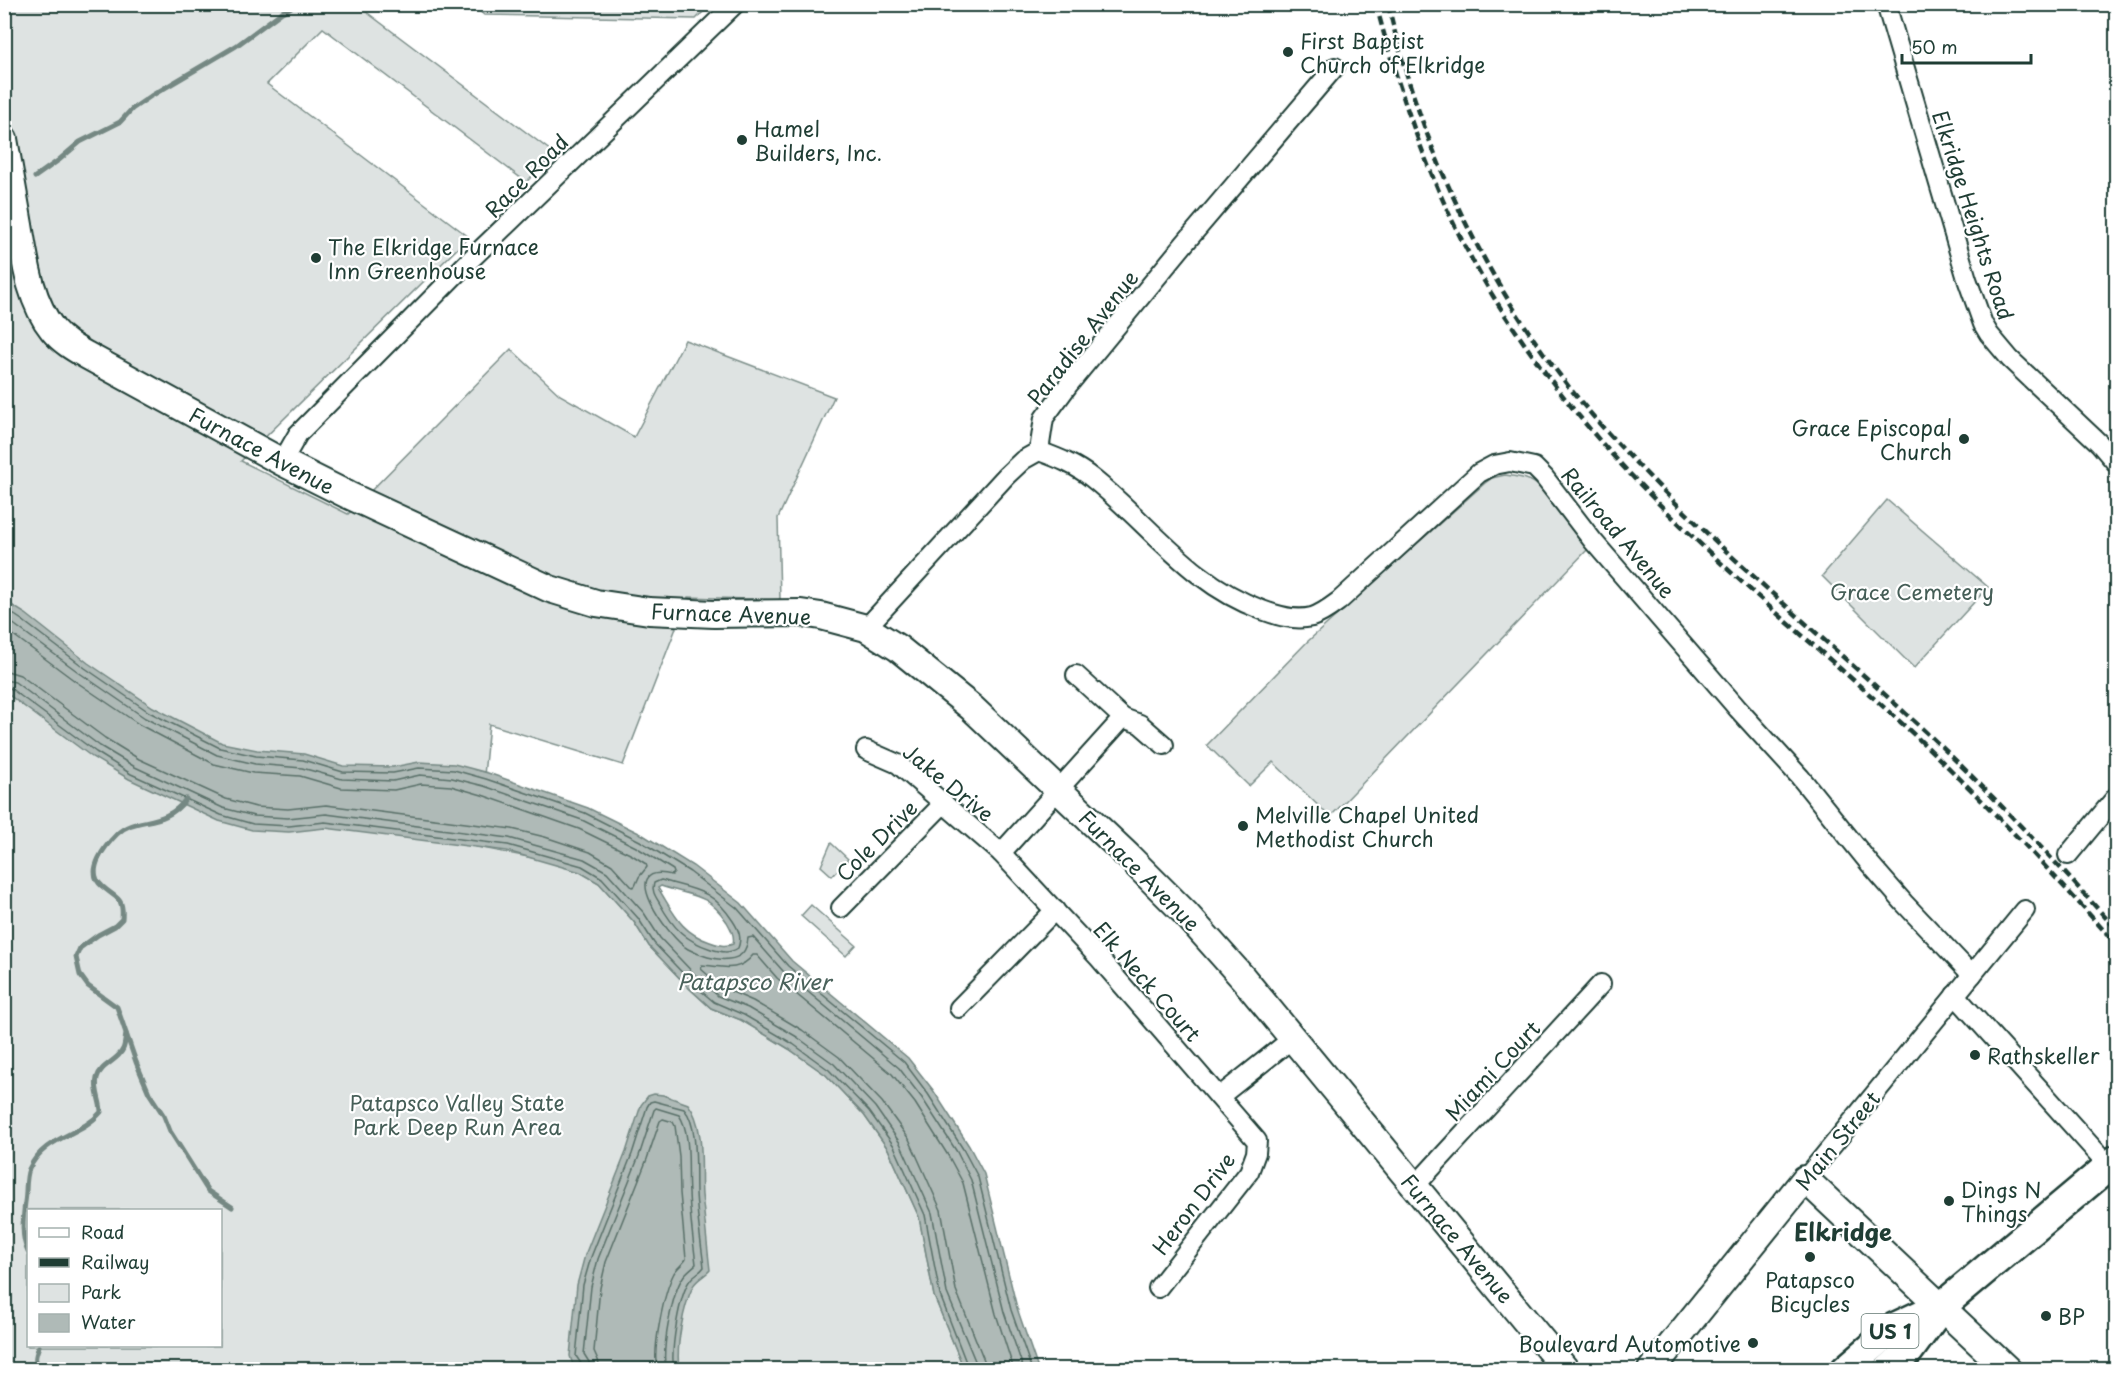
<svg xmlns="http://www.w3.org/2000/svg" width="2121" height="1374" font-family="'Playpen Sans',sans-serif">
<style>
.green{fill:#dee3e2;stroke:#7e908b;stroke-width:1.5;fill-rule:evenodd}
.water{fill:#afbab7;stroke:#758883;stroke-width:1.5;fill-rule:evenodd}
.lines{fill:none;stroke-linecap:round;stroke-linejoin:round}
.shore{stroke:#596f68;stroke-width:1.5}
.stream{stroke:#758883;stroke-width:5}
.street-casing{stroke:#1f3d34;stroke-width:22}
.secondary-casing{stroke:#1f3d34;stroke-width:30}
.primary-casing{stroke:#1f3d34;stroke-width:33}
.street{stroke:#fff;stroke-width:18}
.secondary{stroke:#fff;stroke-width:26}
.primary{stroke:#fff;stroke-width:28}
.rail{stroke:#1f3d34;stroke-width:4.5;stroke-dasharray:9 4.5;stroke-linecap:butt}
.poi-dot{fill:#1f3d34;stroke:#fff;stroke-width:2}
.labels{text-anchor:middle;dominant-baseline:central;stroke-width:4.5;stroke-linejoin:round;paint-order:stroke}
.shield{fill:#fff;stroke:#627771;stroke-width:1.5}
.shield-label{font-size:20px;font-weight:bold;fill:#1f3d34}
.poi-label{font-size:21px;fill:#1f3d34;stroke:#fff;text-anchor:start}
.street-label{font-size:21px;fill:#1f3d34;stroke:#fff}
.park-label{font-size:21px;fill:#455e57;stroke:#fff}
.water-label{font-size:22px;font-style:italic;fill:#4a625b;stroke:#fff}
.quarter-label{font-size:24px;font-weight:bold;fill:#1f3d34;stroke:#fff}
</style>
<rect width="100%" height="100%" fill="#fff"/>
<filter id="ink" filterUnits="userSpaceOnUse"><feTurbulence type="fractalNoise" baseFrequency=".0167" numOctaves="2"/><feDisplacementMap in="SourceGraphic" scale="12" xChannelSelector="R" yChannelSelector="G"/><feConvolveMatrix kernelMatrix="1 2 1 2 8 2 1 2 1" color-interpolation-filters="sRGB"/></filter>
<g filter="url(#ink)">
<g class="green">
<path d="M5 5H357L555 154 526 182 323 28 267 84 469 237 241 461 348 514 511 349 560 395 634 437 685 340 834 397 778 518 780 600 688 597 623 765 489 724 477 847 539 859 580 872 599 883 634 922 649 946 690 989 711 1008 741 1020 789 1049 826 1075 864 1115 888 1149 919 1217 934 1296 964 1369 5 1370ZM28 1210H220V1346H28Z"/>
<polygon points="472,5 710,5 696,19 484,15"/>
<path d="M1505 475C1515 476 1524 477 1533 482 1552 493 1574 530 1589 548L1330 817 1273 762 1249 786 1207 745 1307 642 1485 483 1492 478Z"/>
<polygon points="1887,500 1988,587 1914,668 1822,576"/>
<polygon points="831,843 848,859 832,876 821,866"/>
<polygon points="811,905 856,945 846,956 801,916"/>
</g>
<g class="water">
<path d="M5 601 26 614 88 663 153 707 222 743 257 750 304 754 343 766 393 767 419 762 454 764 488 773 588 808 643 835 693 866 741 903 792 961 908 1058 933 1090 969 1146 984 1174 1017 1308 1038 1369H964L934 1296 919 1217 888 1149 864 1115 826 1075 789 1049 741 1020 711 1008 690 989 649 946 634 922 599 883 580 872 507 851 325 828 289 832 252 830 219 821 129 779 92 757 5 692ZM661 886C692 897 706 891 727 922 731 929 735 936 733 944 725 947 718 945 710 942 680 932 674 913 658 888Z"/>
<path d="M654 1094 663 1095 688 1104C706 1127 700 1168 702 1195 705 1220 707 1245 710 1270 705 1276 697 1279 693 1286 683 1308 676 1345 679 1369H580L573 1365 570 1356 577 1285 585 1255 626 1152 641 1105 648 1096Z"/>
</g>
<g class="lines">
<g class="shore">
<polyline points="4,608 22,620 85,668 149,712 220,748 256,756 303,760 343,772 393,773 419,768 454,770 486,779 585,813 640,841 690,872 737,908 788,966 904,1062 928,1094 963,1149 978,1177 1011,1310 1032,1370"/>
<path d="M4 617 81 674 145 718 217 755 255 764 302 768 342 779 393 781 420 775 452 778 484 786 582 820 636 847 673 870 674 873 672 875C614 861 668 938 688 949 699 955 716 961 729 959 742 958 747 950 748 938L753 937 783 971 899 1068 922 1098 957 1152 971 1180 1004 1312 1024 1370"/>
<polyline points="4,628 75,681 140,725 214,764 253,773 300,776 341,788 394,790 421,784 451,786 482,795 579,829 632,855 646,864 647,867 639,877 635,886 632,887 612,865 590,852 545,837 512,829 326,805 288,809 256,807 226,799 139,759 105,738 20,675 4,670"/>
<polyline points="4,680 15,682 100,746 135,767 223,808 254,816 288,818 326,814 509,838 584,859 607,872 644,913 660,938 699,979 718,996 748,1008 797,1037 834,1064 875,1107 900,1143 932,1213 947,1293 976,1363 976,1370"/>
<polyline points="4,687 10,688 96,752 131,774 221,815 253,824 289,826 325,822 508,845 582,866 602,878 638,918 654,943 694,985 714,1002 744,1015 793,1044 829,1070 869,1111 894,1146 925,1215 940,1295 969,1370"/>
<path d="M661 880C696 890 712 889 733 921 739 930 742 938 738 948 729 954 721 952 711 949 686 941 673 928 660 904 656 897 651 891 654 883Z"/>
<path d="M583 1370 582 1365 576 1356 583 1285 591 1257 632 1154 647 1107 650 1102 654 1101 684 1109C699 1126 695 1169 696 1192 697 1217 701 1242 704 1267 700 1273 694 1274 690 1280 679 1295 670 1352 674 1370"/>
<path d="M590 1370 589 1362 584 1354 591 1287 598 1259 639 1156 654 1110 656 1108 679 1115C692 1133 687 1172 689 1193 690 1217 693 1240 696 1264 692 1268 686 1272 683 1277 672 1293 661 1351 666 1370"/>
<path d="M600 1370 598 1360 594 1351 600 1288 606 1262 647 1159 660 1121 663 1119 673 1122 675 1126 679 1156 680 1193 686 1259C683 1264 677 1268 674 1273 664 1292 652 1349 657 1370"/>
<path d="M986 1370 984 1360 956 1290 941 1210 909 1139 882 1102 839 1057 802 1030 753 1001 723 988 701 969 702 965C721 966 738 974 753 955H757L777 978 892 1074 915 1103 949 1157 963 1183 996 1314 1014 1370"/>
</g>
<g class="stream">
<polyline points="35,177 59,160 80,142 120,122 132,109 151,96 236,46 282,12 297,4"/>
<path d="M186 799C164 829 136 815 117 834 106 845 84 871 102 886 116 899 124 896 122 919L115 926 98 935 80 948 76 957 80 975 88 986 117 1007 136 1062 149 1093 164 1116 170 1131 208 1191 232 1207"/>
<path d="M28 1252C21 1237 23 1218 25 1202 27 1191 25 1179 29 1169 45 1135 80 1137 101 1112 101 1101 94 1090 97 1078 100 1065 118 1061 123 1049 125 1045 125 1039 126 1034"/>
<path d="M39 1346C35 1357 33 1361 42 1370"/>
</g>
<defs>
<g id="street">
<polyline points="1886,4 1967,279 1983,324 1989,334 2010,359 2099,443 2116,463"/>
<path d="M1039 451C1058 458 1076 465 1092 478 1150 524 1190 584 1262 610 1278 616 1295 621 1312 617 1322 614 1331 607 1339 601L1479 473 1494 465 1510 462 1534 467 1544 477 1593 541 1738 709 1800 777 1870 864 1904 903 1972 975"/>
<polyline points="282,462 298,434 468,262 735,4"/>
<polyline points="866,628 1006,476 1023,460 1039,451 1044,418 1069,384 1185,243 1335,67"/>
<polyline points="1076,675 1123,718 1140,724 1164,745"/>
<polyline points="866,750 898,764 1001,853 1099,958 1257,1141 1256,1153 1249,1172 1158,1288"/>
<polyline points="1001,853 1123,718"/>
<polyline points="2068,855 2116,797"/>
<polyline points="841,908 944,803"/>
<polyline points="1955,995 2109,1166"/>
<polyline points="959,1008 1055,910"/>
<polyline points="1219,1097 1293,1038"/>
<polyline points="1805,1179 2025,910"/>
<polyline points="1415,1186 1601,984"/>
</g>
<g id="secondary">
<path d="M4 139C9 168 14 196 19 225 25 261 30 301 53 330 62 341 74 348 86 355L282 462 348 495 550 589 596 603 649 611 714 614 801 613 821 616 866 628 898 648 972 708 1128 856 1185 913 1243 978 1566 1370"/>
<polyline points="1651,1370 1805,1179 2008,1370"/>
</g>
<g id="primary">
<polyline points="1845,1370 1895,1327 1940,1306"/>
<polyline points="1888,1370 1909,1351 1942,1306 2116,1160"/>
</g>
</defs>
<use href="#street" class="street-casing"/>
<use href="#secondary" class="secondary-casing"/>
<use href="#primary" class="primary-casing"/>
<use href="#street" class="street"/>
<use href="#secondary" class="secondary"/>
<use href="#primary" class="primary"/>
<g class="rail">
<path d="M1376 4C1405 116 1446 228 1511 324 1547 378 1588 430 1633 477 1718 567 1816 645 1908 729 1981 797 2050 870 2116 944"/>
<path d="M1388 4C1424 162 1499 313 1608 433 1703 537 1812 627 1915 722 1986 787 2052 858 2116 929"/>
</g>
</g>
</g>
<g class="poi-dot">
<circle cx="1288" cy="52" r="6"/>
<circle cx="742" cy="140" r="6"/>
<circle cx="316" cy="258" r="6"/>
<circle cx="1964" cy="439" r="6"/>
<circle cx="1243" cy="826" r="6"/>
<circle cx="1975" cy="1055" r="6"/>
<circle cx="1949" cy="1201" r="6"/>
<circle cx="1810" cy="1257" r="6"/>
<circle cx="2046" cy="1316" r="6"/>
<circle cx="1753" cy="1343" r="6"/>
</g>
<g class="labels">
<rect class="shield" x="1861.5" y="1314" width="57" height="34" rx="4.5"/>
<g class="shield-label">
<text x="1890" y="1331">US 1</text>
</g>
<g class="poi-label">
<text x="1300" y="40">First Baptist<tspan x="1300" dy="24">Church of Elkridge</tspan></text>
<text x="754" y="128">Hamel<tspan x="754" dy="24">Builders, Inc.</tspan></text>
<text x="328" y="246">The Elkridge Furnace<tspan x="328" dy="24">Inn Greenhouse</tspan></text>
<text x="1952" y="427" text-anchor="end">Grace Episcopal<tspan x="1952" dy="24">Church</tspan></text>
<text x="1255" y="814">Melville Chapel United<tspan x="1255" dy="24">Methodist Church</tspan></text>
<text x="1987" y="1055">Rathskeller</text>
<text x="1961" y="1189">Dings N<tspan x="1961" dy="24">Things</tspan></text>
<text x="1810" y="1279" text-anchor="middle">Patapsco<tspan x="1810" dy="24">Bicycles</tspan></text>
<text x="2058" y="1316">BP</text>
<text x="1741" y="1343" text-anchor="end">Boulevard Automotive</text>
</g>
<g class="street-label">
<text transform="translate(526 175) rotate(-45)">Race Road</text>
<text transform="translate(1974 215) rotate(72)">Elkridge Heights Road</text>
<text transform="translate(1082 337) rotate(-52)">Paradise Avenue</text>
<text transform="translate(262 450) rotate(28)">Furnace Avenue</text>
<text transform="translate(1619 532) rotate(50)">Railroad Avenue</text>
<text transform="translate(731 613) rotate(2)">Furnace Avenue</text>
<text transform="translate(949 782) rotate(39)">Jake Drive</text>
<text transform="translate(876 840) rotate(-45)">Cole Drive</text>
<text transform="translate(1140 870) rotate(45)">Furnace Avenue</text>
<text transform="translate(1148 981) rotate(49)">Elk Neck Court</text>
<text transform="translate(1492 1070) rotate(-47)">Miami Court</text>
<text transform="translate(1837 1140) rotate(-51)">Main Street</text>
<text transform="translate(1193 1203) rotate(-53)">Heron Drive</text>
<text transform="translate(1458 1238) rotate(50)">Furnace Avenue</text>
</g>
<g class="park-label">
<text x="1912" y="591">Grace Cemetery</text>
<text x="457" y="1102">Patapsco Valley State<tspan x="457" dy="24">Park Deep Run Area</tspan></text>
</g>
<g class="water-label">
<text x="754" y="980">Patapsco River</text>
</g>
<g class="quarter-label">
<text x="1843" y="1231">Elkridge</text>
</g>
</g>
<rect width="2121" height="1374" fill="none" stroke="#fff" stroke-width="24"/>
<rect x="12" y="12" width="2097" height="1350" fill="none" stroke="#1f3d34" stroke-width="2" filter="url(#ink)"/>
<rect x="27" y="1209" width="195" height="138" fill="#ffffff" stroke="#a5b1ae" stroke-width="1.5"/>
<rect x="39" y="1228" width="30" height="9" fill="#ffffff" stroke="#a5b1ae" stroke-width="1.5"/>
<text x="81" y="1239" font-size="18" fill="#1f3d34">Road</text>
<rect x="39" y="1258" width="30" height="9" fill="#1f3d34" stroke="#a5b1ae" stroke-width="1.5"/>
<text x="81" y="1269" font-size="18" fill="#1f3d34">Railway</text>
<rect x="39" y="1284" width="30" height="18" fill="#dee3e2" stroke="#a5b1ae" stroke-width="1.5"/>
<text x="81" y="1299" font-size="18" fill="#1f3d34">Park</text>
<rect x="39" y="1314" width="30" height="18" fill="#afbab7" stroke="#a5b1ae" stroke-width="1.5"/>
<text x="81" y="1329" font-size="18" fill="#1f3d34">Water</text>
<path d="M1902 54v9h129v-9" fill="none" stroke="#1f3d34" stroke-width="3"/>
<text x="1911" y="54" font-size="18" fill="#1f3d34" stroke="#ffffff" stroke-width="4.5" paint-order="stroke">50 m</text>
</svg>
